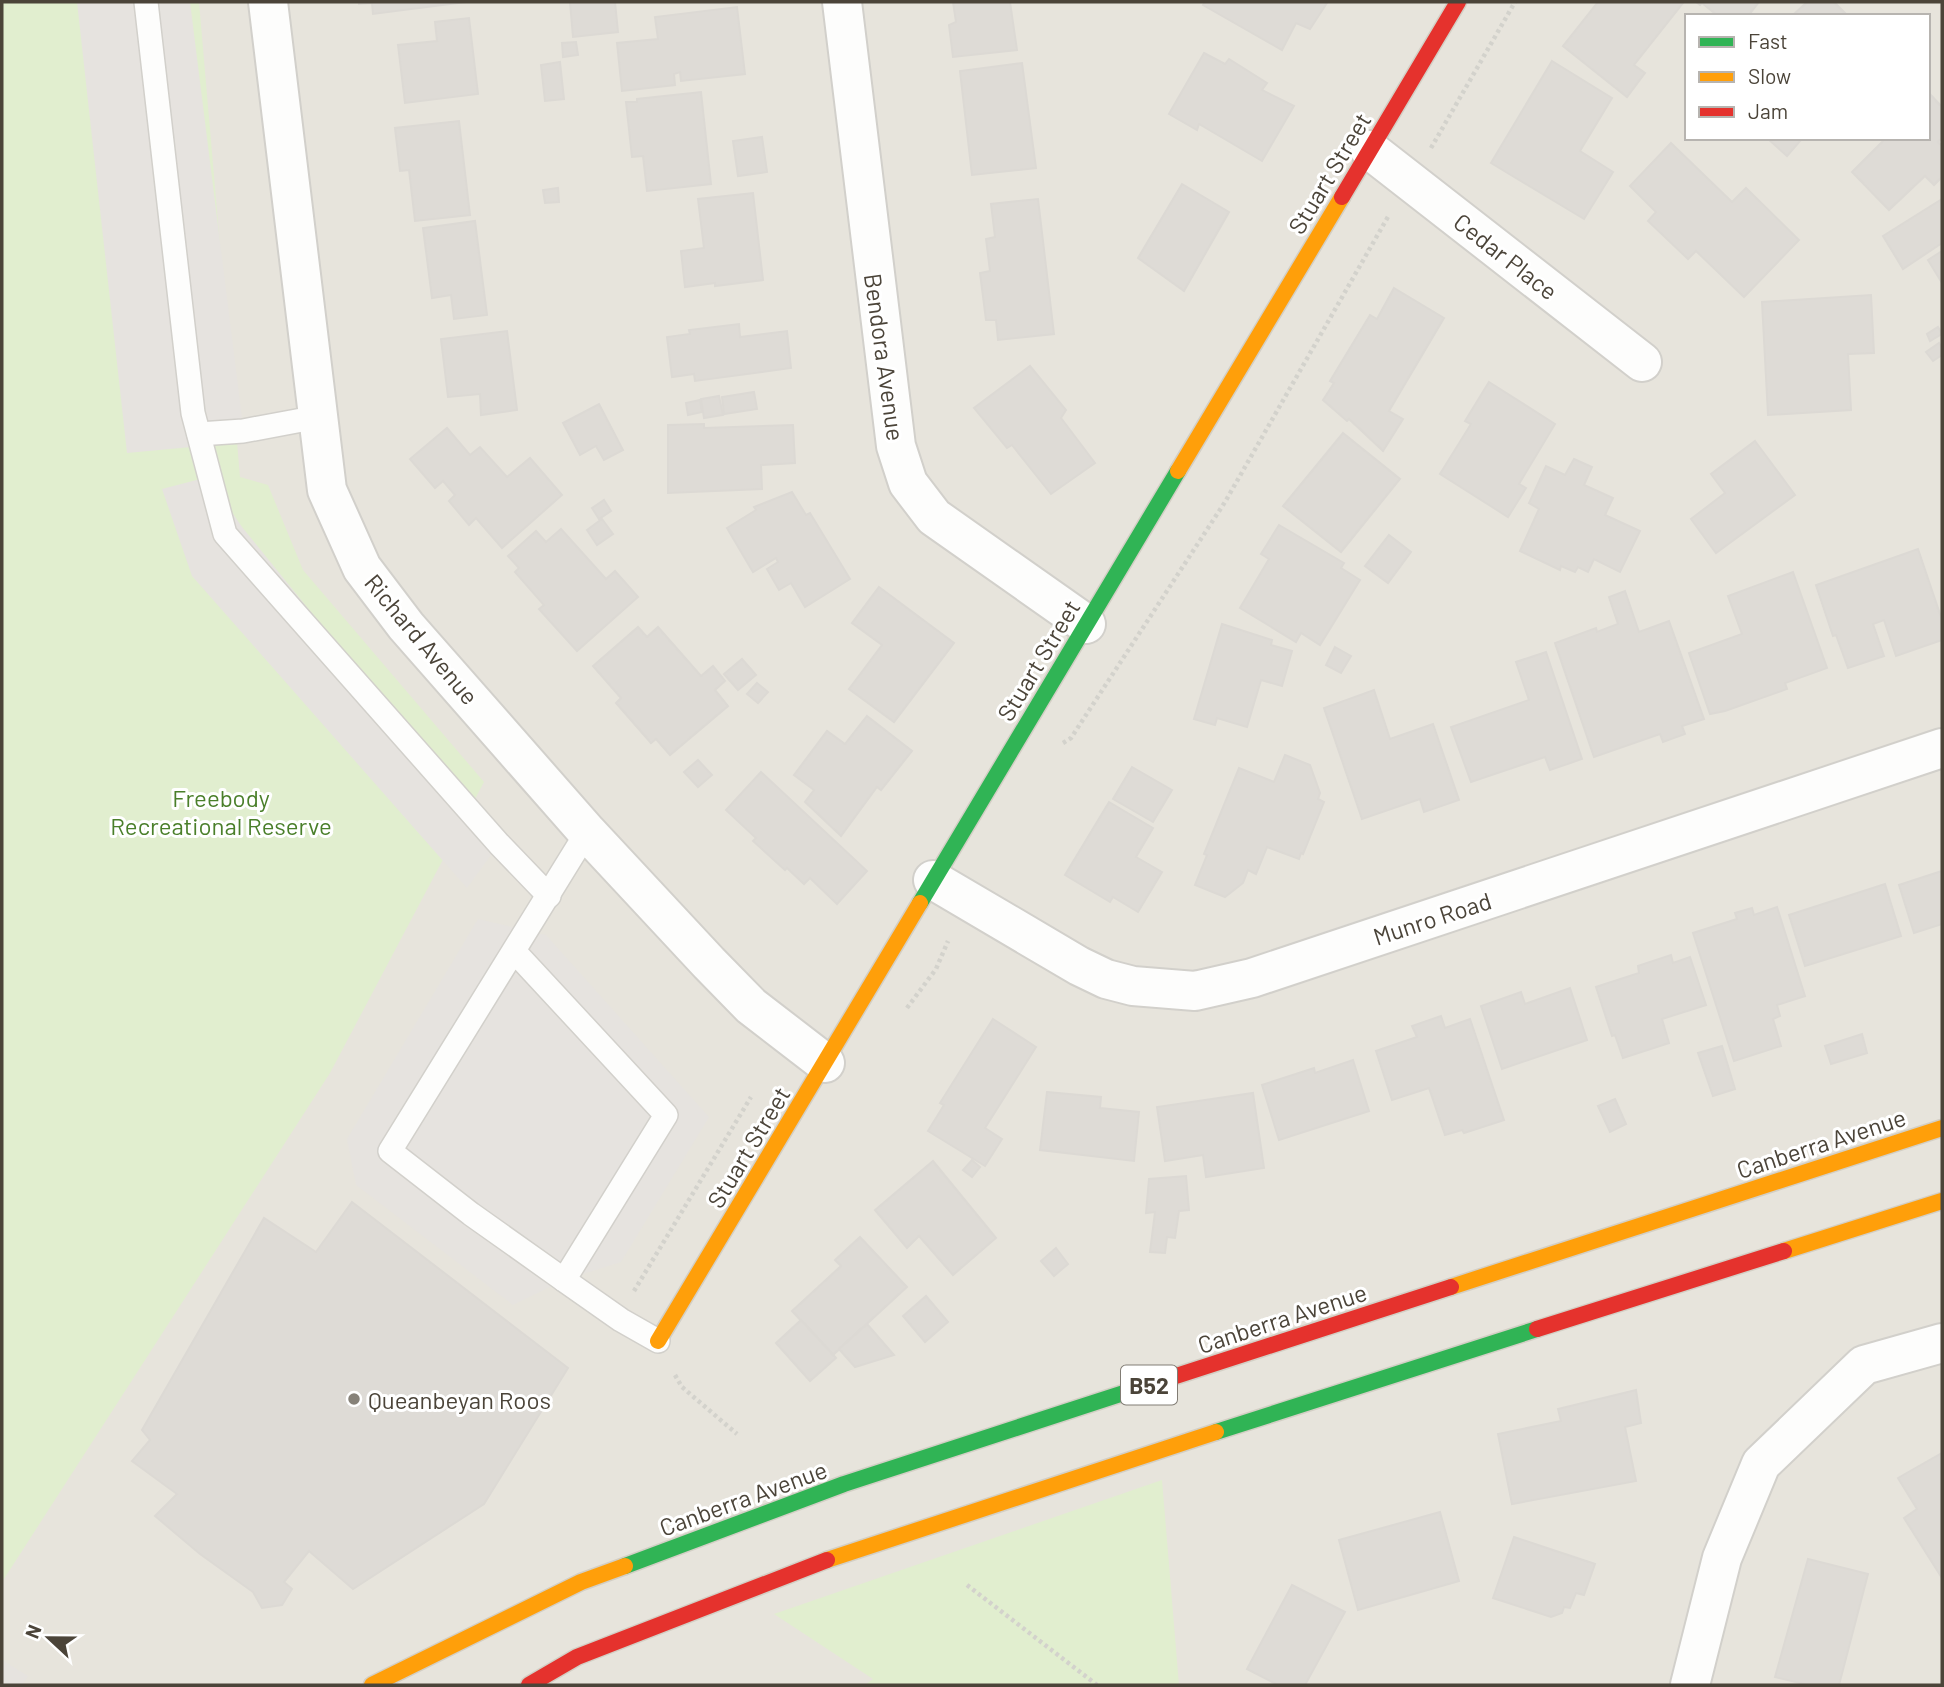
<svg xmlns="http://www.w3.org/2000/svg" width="1944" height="1687" font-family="Barlow,sans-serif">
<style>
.residential{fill:#e7e4dc;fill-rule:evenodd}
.green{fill:#e1eecf}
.parking{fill:#e6e3df}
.building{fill:#dedbd6;stroke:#dcd9d4;stroke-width:2}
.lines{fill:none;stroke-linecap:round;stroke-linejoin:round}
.lane-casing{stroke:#d2d0cb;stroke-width:26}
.street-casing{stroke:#d2d0cb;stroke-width:42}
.fast-casing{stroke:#d3cfc5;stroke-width:19}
.slow-casing{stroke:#d3cfc5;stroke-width:19}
.jam-casing{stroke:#d3cfc5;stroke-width:19}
.path{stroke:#d3d2cc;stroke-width:4.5;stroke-dasharray:3.5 3.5;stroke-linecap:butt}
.lane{stroke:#fdfdfc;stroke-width:23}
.street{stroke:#fdfdfc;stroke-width:38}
.fast{stroke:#30b455;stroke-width:16}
.slow{stroke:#ff9f0a;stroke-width:16}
.jam{stroke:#e5322d;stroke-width:16}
.poi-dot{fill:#868178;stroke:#fff;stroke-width:2.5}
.labels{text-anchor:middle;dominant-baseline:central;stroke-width:6;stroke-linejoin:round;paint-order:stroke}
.shield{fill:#fff;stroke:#817c74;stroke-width:2}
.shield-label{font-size:23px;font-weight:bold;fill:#4b4439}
.street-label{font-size:24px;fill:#4b4439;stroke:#fff}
.park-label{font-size:24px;fill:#4a7f2a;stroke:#fff}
.poi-label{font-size:24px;fill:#4b4439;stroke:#fff;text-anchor:start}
</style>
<rect width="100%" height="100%" fill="#f4f2ee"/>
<path class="residential" d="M2 2H1942V1685H2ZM1687 16H1928V138H1687Z"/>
<g class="green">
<polygon points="2,2 199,2 240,477 268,485 303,570 484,782 330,1073 2,1582"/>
<polygon points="1162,1480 1179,1685 865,1685 873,1679 774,1614"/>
</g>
<g class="parking">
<polygon points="77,2 190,2 245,442 127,453"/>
<polygon points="208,477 242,527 499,844 467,888 192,576 162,489"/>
<polygon points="478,919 546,935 709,1117 621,1262 564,1280 513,1305 356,1185 347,1139"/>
<polygon points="2,1660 28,1676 22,1685 2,1685"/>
</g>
<g class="building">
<polygon points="359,2 466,2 373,14 372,3 359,4"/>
<polygon points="570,2 615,2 618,32 573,37"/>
<polygon points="953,2 1010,2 1017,50 953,57 949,25 956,22"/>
<polygon points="1205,2 1325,2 1327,3 1310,29 1296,23 1282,50 1203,5"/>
<polygon points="1598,2 1683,3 1634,65 1645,73 1627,97 1563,46"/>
<polygon points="1696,2 1759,2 1748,16 1718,16 1702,3 1700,5"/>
<polygon points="1807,2 1834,2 1848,16 1792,16"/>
<polygon points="737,7 745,74 681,81 680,72 674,74 675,85 622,91 617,43 658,39 655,17"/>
<polygon points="469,18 478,94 405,103 398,45 437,41 435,22"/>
<polygon points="576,42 578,55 563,57 562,43"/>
<polygon points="1204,53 1225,64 1229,59 1267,83 1262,90 1294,106 1262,161 1199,124 1197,130 1169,114"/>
<polygon points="1552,61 1612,98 1580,151 1613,172 1584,219 1491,163"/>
<polygon points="560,62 564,99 545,101 541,65"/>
<polygon points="1022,63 1036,168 972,175 960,71"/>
<polygon points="701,92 711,184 647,191 643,156 632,157 626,102 637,102 637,99"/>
<polygon points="1928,92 1942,107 1942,138 1938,142 1942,146 1942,177 1934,185 1925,176 1889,210 1852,172 1886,138 1928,138"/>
<polygon points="459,121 470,215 415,221 409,170 400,171 395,128"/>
<polygon points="762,137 767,172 738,176 733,141"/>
<polygon points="1767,138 1797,138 1800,141 1787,156"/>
<polygon points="1671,143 1732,202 1746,188 1799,240 1744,297 1696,251 1688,259 1648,221 1656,212 1630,186"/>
<polygon points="1182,184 1229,212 1184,291 1138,258"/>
<polygon points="558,188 559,202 545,203 543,190"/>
<polygon points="753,193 763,280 715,286 715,283 685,287 681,251 704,248 698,199"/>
<polygon points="1038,199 1054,334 998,340 996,320 986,320 980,273 990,271 986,239 995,237 991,204"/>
<polygon points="1942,199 1942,243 1903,269 1883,236"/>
<polygon points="475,221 487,315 454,319 451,295 432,298 423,228"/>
<polygon points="1942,251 1942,283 1928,260"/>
<polygon points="1394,288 1444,318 1389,411 1403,419 1383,451 1349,419 1347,421 1323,400 1334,383 1330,381 1370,315 1377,319"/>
<polygon points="1871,295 1874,353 1848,354 1851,410 1768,415 1762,302"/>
<polygon points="739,324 740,337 787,331 791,368 695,381 694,374 672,377 667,337 690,334 689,330"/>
<polygon points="1938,327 1942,334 1930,341 1927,334"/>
<polygon points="507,331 517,410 481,415 480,394 448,397 441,339"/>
<polygon points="1939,343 1942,348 1942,355 1933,361 1926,352"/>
<polygon points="1030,366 1066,410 1061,418 1095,463 1051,494 1012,445 1007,448 974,408"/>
<polygon points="1489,382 1555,424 1519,484 1526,488 1508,517 1440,474 1471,424 1465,421"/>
<polygon points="754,392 757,409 724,414 722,397"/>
<polygon points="719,396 723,415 704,418 701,399"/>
<polygon points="700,400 702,412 688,415 686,403"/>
<polygon points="599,404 623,450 604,460 596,446 580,455 563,423"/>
<polygon points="704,424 704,428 793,425 795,463 761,465 762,489 668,493 668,425"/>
<polygon points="447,428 470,455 480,447 507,477 530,458 562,495 502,548 476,518 469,525 449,501 455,495 443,481 435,488 410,459"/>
<polygon points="1343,433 1400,479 1341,552 1283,506"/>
<polygon points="1755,441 1795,495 1716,553 1691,519 1725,493 1711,474"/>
<polygon points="1574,459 1592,467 1584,485 1613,498 1605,515 1640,531 1620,572 1594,559 1588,572 1578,567 1575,572 1561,566 1560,570 1520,551 1539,509 1529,503 1546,466 1565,475"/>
<polygon points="792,492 806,515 810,513 850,579 805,607 791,583 779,590 767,569 778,562 776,558 753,572 727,528 756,510 754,507"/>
<polygon points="604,500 611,511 599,519 592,508"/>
<polygon points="602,519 613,534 597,545 587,530"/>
<polygon points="1279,525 1344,563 1341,568 1360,580 1320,645 1301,633 1296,642 1240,608 1269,559 1261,554"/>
<polygon points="561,529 606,579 615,571 638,597 577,651 539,609 544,605 515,572 519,568 508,556 536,531 546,542"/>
<polygon points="1389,535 1411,552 1388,583 1365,566"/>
<polygon points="1918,549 1942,620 1942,640 1896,656 1884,620 1873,624 1884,656 1848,668 1836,635 1833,636 1816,585"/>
<polygon points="1793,572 1827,668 1785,683 1787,689 1725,711 1710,714 1689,653 1742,634 1728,596"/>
<polygon points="879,587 954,643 894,722 849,689 882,645 852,623"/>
<polygon points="1625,591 1639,632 1669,621 1704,719 1682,726 1685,734 1663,742 1660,734 1594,757 1555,643 1596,628 1597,632 1618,624 1609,597"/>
<polygon points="1222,624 1272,640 1271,645 1292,651 1282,686 1261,680 1247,727 1217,718 1215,725 1194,719"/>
<polygon points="638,627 647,637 658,627 701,676 713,666 725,681 715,690 728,706 670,755 656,739 651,743 616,703 621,698 593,666"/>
<polygon points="1335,647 1351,656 1341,673 1326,665"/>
<polygon points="1546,652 1582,759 1550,770 1545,757 1471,782 1451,727 1529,700 1516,662"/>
<polygon points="742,659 756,675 738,690 724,674"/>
<polygon points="757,683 768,692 758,703 747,694"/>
<polygon points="1374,690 1390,739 1433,724 1459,800 1424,812 1420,799 1362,819 1324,708"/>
<polygon points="867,716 912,751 881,790 877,787 841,836 805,802 814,790 794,775 827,731 845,744"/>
<polygon points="1285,755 1310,765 1320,793 1318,799 1324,802 1303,854 1301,853 1299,859 1267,847 1256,874 1248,870 1243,883 1225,897 1195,885 1207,855 1204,854 1239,768 1274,782"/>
<polygon points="698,760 712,775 698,787 684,772"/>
<polygon points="1132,767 1172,790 1153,822 1113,799"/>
<polygon points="761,772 867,871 837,904 810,878 804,884 787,868 785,870 753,841 756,838 726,810"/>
<polygon points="1109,802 1153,828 1136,857 1162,872 1138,912 1113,897 1110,902 1065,875"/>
<polygon points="1942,871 1942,924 1914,933 1899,885"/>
<polygon points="1885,884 1901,936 1805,966 1789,915"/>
<polygon points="1777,907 1805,996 1777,1005 1780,1016 1773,1019 1781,1046 1734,1061 1693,933 1737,919 1735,913 1752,908 1754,915"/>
<polygon points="1671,955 1673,963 1690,957 1706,1005 1662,1019 1669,1043 1623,1058 1615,1035 1612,1036 1596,987 1639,973 1638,966"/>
<polygon points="1570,988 1587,1040 1502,1069 1481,1006 1521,992 1525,1004"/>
<polygon points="1441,1016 1445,1028 1470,1019 1504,1120 1464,1133 1462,1130 1445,1135 1429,1088 1392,1100 1376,1051 1417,1037 1412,1026"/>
<polygon points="993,1019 1036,1047 985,1128 1002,1139 985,1166 928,1131 944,1105 940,1103"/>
<polygon points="1862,1034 1867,1053 1831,1064 1825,1046"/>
<polygon points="1722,1046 1735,1089 1713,1096 1698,1053"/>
<polygon points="1353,1060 1369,1111 1279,1140 1262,1085 1314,1068 1315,1073"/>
<polygon points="1047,1092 1101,1097 1100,1108 1139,1112 1134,1161 1040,1150"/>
<polygon points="1253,1093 1264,1168 1206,1177 1203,1155 1165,1161 1157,1107"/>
<polygon points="1615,1099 1626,1124 1610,1132 1598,1106"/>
<polygon points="972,1160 980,1167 972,1177 963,1170"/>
<polygon points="933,1161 996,1238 953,1275 919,1236 907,1248 875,1210"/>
<polygon points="1186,1176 1189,1210 1179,1211 1175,1238 1167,1237 1165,1253 1150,1252 1155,1212 1146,1213 1149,1179"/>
<polygon points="352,1202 568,1368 484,1504 353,1589 309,1551 284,1582 292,1589 282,1605 262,1608 253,1592 200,1554 155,1516 177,1494 132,1461 150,1440 142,1430 264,1218 316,1252"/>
<polygon points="860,1237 907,1287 833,1355 792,1311 841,1266 835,1260"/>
<polygon points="1056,1248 1068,1264 1054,1276 1041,1261"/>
<polygon points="926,1296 948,1322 925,1342 903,1316"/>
<polygon points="801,1320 836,1358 810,1381 776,1343"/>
<polygon points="867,1324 894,1355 855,1367 839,1349"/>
<polygon points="1636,1390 1641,1423 1625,1427 1636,1481 1512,1504 1498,1434 1561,1421 1558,1409"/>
<polygon points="1942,1453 1942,1578 1904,1518 1917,1509 1898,1478"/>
<polygon points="1440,1512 1459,1581 1358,1610 1339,1540"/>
<polygon points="1514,1537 1595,1564 1584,1595 1576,1593 1570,1608 1564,1607 1562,1613 1551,1617 1493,1598"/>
<polygon points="1808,1559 1868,1574 1839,1685 1808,1685 1775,1677"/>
<polygon points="1292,1585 1345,1612 1305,1685 1278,1685 1247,1669"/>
</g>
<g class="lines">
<defs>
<g id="lane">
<polyline points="146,2 193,413 225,534 499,844 549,896"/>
<polyline points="199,434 243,431 318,417"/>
<polyline points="514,951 666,1115 564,1280 471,1214 390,1151 587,832"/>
<polyline points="564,1280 621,1320 658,1341"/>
</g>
<g id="street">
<polyline points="268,2 327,490 362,568 406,626 587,832 709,963 751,1006 825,1063"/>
<polyline points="842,2 896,446 908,483 934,517 1086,624"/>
<polyline points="1370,150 1642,362"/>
<polyline points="933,880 1079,966 1106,979 1133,986 1195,991 1252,978 1942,748"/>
<polyline points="1690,1685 1722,1558 1761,1464 1864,1365 1942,1343"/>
</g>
<g id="fast">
<polyline points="920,903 1178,471"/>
<polyline points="1216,1432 1537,1329"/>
<polyline points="625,1566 844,1484 1139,1388"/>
</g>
<g id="slow">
<polyline points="1178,471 1342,197"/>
<polyline points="1784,1251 1942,1201"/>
<polyline points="1451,1287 1942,1128"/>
<polyline points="658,1341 920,903"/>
<polyline points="827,1560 1216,1432"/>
<polyline points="372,1685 581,1582 625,1566"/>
</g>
<g id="jam">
<polyline points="1342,197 1458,2"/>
<polyline points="1537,1329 1784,1251"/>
<polyline points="1139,1388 1451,1287"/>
<polyline points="529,1685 577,1657 827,1560"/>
</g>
</defs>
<use href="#lane" class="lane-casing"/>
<use href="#street" class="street-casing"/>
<use href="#fast" class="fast-casing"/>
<use href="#slow" class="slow-casing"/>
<use href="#jam" class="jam-casing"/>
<g class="path">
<polyline points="1431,148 1515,2"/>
<polyline points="1063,743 1071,738 1225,502 1389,215"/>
<polyline points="907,1008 936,969 948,941"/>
<polyline points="634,1291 751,1097"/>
<polyline points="675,1375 682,1387 737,1434"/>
<polyline points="967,1585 1097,1685"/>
</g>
<use href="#lane" class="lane"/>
<use href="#street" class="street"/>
<use href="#fast" class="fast"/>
<use href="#slow" class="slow"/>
<use href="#jam" class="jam"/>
</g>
<circle class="poi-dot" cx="354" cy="1399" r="7"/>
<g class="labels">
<rect class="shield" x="1121" y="1365.5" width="56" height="39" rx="5"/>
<g class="shield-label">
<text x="1149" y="1385">B52</text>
</g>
<g class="street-label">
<text transform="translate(1329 173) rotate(-59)">Stuart Street</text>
<text transform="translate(1506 256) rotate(38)">Cedar Place</text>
<text transform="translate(885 357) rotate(82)">Bendora Avenue</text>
<text transform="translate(422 639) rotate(50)">Richard Avenue</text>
<text transform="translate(1038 660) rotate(-59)">Stuart Street</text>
<text transform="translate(1432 918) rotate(-18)">Munro Road</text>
<text transform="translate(1821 1143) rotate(-18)">Canberra Avenue</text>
<text transform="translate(748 1147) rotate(-59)">Stuart Street</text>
<text transform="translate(1282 1318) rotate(-18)">Canberra Avenue</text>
<text transform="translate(743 1498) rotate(-20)">Canberra Avenue</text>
</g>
<g class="park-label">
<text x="221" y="797">Freebody<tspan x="221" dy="28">Recreational Reserve</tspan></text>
</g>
<g class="poi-label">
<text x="368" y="1399">Queanbeyan Roos</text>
</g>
</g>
<rect width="1944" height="1687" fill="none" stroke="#4b4439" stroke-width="7"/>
<rect x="1685" y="14" width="245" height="126" fill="#ffffff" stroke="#b7b4b0" stroke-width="2"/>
<rect x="1699" y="37" width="35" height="10" fill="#30b455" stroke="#b7b4b0" stroke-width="2"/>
<text x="1748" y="49" font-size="21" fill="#4b4439">Fast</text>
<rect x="1699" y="72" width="35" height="10" fill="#ff9f0a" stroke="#b7b4b0" stroke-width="2"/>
<text x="1748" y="84" font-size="21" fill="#4b4439">Slow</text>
<rect x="1699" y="107" width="35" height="10" fill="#e5322d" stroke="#b7b4b0" stroke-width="2"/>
<text x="1748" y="119" font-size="21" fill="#4b4439">Jam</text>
<g transform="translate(49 1638) rotate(292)" stroke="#ffffff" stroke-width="5" paint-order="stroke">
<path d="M0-5L12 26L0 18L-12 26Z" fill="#4b4439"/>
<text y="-10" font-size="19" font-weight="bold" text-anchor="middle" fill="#4b4439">N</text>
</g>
</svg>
